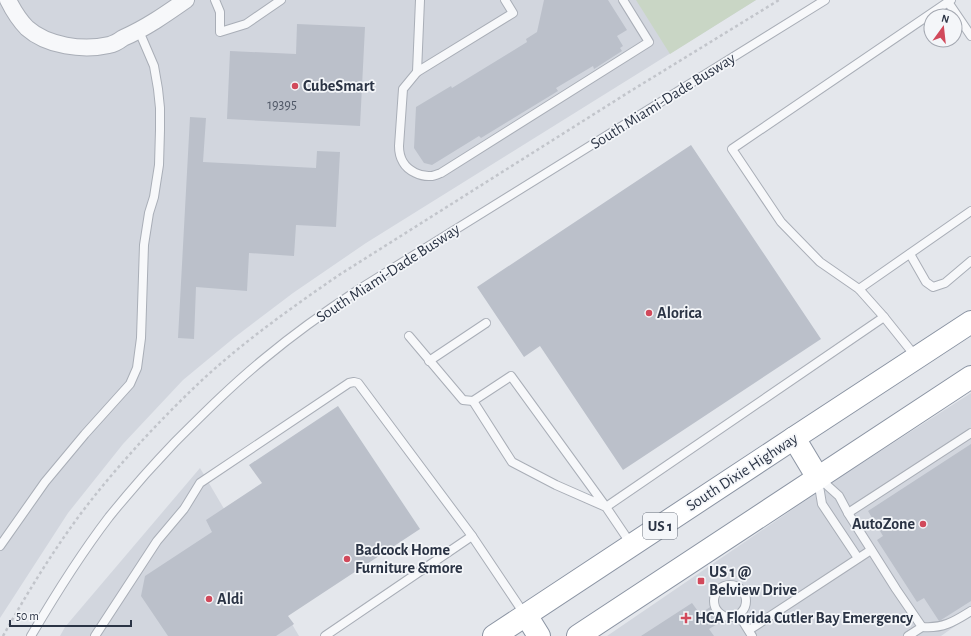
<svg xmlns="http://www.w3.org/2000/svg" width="971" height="636" font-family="'Alegreya Sans',sans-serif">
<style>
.built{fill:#d2d6de}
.green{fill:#c9d6c5}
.building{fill:#bbc0ca}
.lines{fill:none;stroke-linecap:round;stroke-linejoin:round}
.service-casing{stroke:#a9aeb7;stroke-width:10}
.minor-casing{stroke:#a9aeb7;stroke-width:18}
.trunk-casing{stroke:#8b94a3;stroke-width:24}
.path{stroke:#c2c5cb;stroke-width:2.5;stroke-dasharray:3 3;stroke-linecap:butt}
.service{stroke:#f7f8fa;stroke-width:8}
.minor{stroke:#f7f8fa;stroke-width:16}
.trunk{stroke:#fff;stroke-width:22}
.poi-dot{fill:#d1495b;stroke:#f4f6f9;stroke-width:1.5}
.labels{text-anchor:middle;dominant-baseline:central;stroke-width:3.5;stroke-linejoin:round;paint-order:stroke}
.number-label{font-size:14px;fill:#4f5766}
.shield{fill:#f4f6f9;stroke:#676e7b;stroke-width:1}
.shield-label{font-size:15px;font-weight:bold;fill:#2b3445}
.poi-label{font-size:16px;font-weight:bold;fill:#2b3445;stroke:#f4f6f9;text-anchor:start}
.street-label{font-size:16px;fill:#2b3445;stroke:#f4f6f9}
</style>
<rect width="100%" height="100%" fill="#e4e7ec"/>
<g class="built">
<polygon points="0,0 756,0 366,243 293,293 235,337 183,380 123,444 68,513 0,618"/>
<polygon points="971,393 971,615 941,636 607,636 840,477"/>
<polygon points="200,468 299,636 60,636 65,627"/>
</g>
<polygon class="green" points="636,0 756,0 670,54"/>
<g class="building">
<polygon points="544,0 608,0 627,30 617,36 623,46 620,48 622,51 594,69 593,66 556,88 558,91 481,138 479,136 432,165 424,163 414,148 416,107 451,86 452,88 527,42 526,39 537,32"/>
<polygon points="297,24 365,27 360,126 227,119 230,51 296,54"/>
<polygon points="190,117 206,118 203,162 316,168 317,151 340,152 336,227 296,225 294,256 249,253 247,291 196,287 194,339 178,338"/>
<polygon points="691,145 821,339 623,470 540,346 524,357 477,287"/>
<polygon points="338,406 420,529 288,616 294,624 276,636 168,636 141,596 145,576 212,532 206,520 262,483 249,465"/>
<polygon points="971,444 971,601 941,620 939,621 924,598 917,602 877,540 883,536 868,511"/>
<polygon points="692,603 700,614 713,605 724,620 709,629 714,636 641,636"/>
</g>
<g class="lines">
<defs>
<g id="service">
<polyline points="215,0 220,12 220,32 246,24 281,0"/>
<polyline points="420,0 417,72 513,13 505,0"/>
<polyline points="948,2 971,36"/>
<path d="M417 72 403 89 399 146C399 151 400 157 403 162 408 171 421 177 431 176 434 176 438 174 441 173L649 42 623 0"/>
<polyline points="910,254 926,282 933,287 945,283 971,261"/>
<polyline points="859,289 971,211"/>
<polyline points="884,317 859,289 820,262 781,222 732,149 951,0"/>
<polyline points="409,336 463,400 473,401"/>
<polyline points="429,361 486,323"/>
<polyline points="819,478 839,496 848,513 896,589 922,627 908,636"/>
<polyline points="818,480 822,504 858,558"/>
<polyline points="848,513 971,433"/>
<polyline points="631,544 606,507 556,485 512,462 473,401 511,376 606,507 884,317 916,357"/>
<polyline points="0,546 45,482 85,434 130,384 137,368 141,338 144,245 149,213 154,197 156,184 159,165 160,130 160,108 158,89 154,66 139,31"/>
<circle cx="730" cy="601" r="16"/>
<polyline points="739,615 752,636"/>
<path d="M922 627C943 629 955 621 971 611"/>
<polyline points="749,630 871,550"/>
<path d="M31 636C55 595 80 555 109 517 130 491 152 466 175 442 204 413 233 384 265 358 295 333 326 311 358 290L825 0"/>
<polyline points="95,636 157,541 184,509 200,483 349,383 354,382 358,383 472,536 525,615"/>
<polyline points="325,636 472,536"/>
</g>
<path id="minor" d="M8 0C13 10 19 20 27 28 47 46 83 51 109 45 114 44 119 41 123 38 146 28 166 14 186 0"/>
<g id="trunk">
<polyline points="794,438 818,478"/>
<polyline points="526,615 539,636"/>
<polyline points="494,636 794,438 971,322"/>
<polyline points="578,636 971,377"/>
</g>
</defs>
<use href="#service" class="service-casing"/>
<use href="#minor" class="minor-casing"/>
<use href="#trunk" class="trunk-casing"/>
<path class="path" d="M3 636C26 595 51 554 79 516 115 468 157 423 200 382 243 342 291 308 339 275L629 92 779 0"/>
<use href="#service" class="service"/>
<use href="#minor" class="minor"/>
<use href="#trunk" class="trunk"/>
</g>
<g class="poi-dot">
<circle cx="295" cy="86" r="4"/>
<circle cx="649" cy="313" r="4"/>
<circle cx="923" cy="524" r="4"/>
<circle cx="347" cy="559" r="4"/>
<rect x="697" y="577" width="8" height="8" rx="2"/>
<circle cx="209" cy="599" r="4"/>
<path d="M684 612h4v4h4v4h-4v4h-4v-4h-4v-4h4z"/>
</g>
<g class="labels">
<g class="number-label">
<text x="282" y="105">19395</text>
</g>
<rect class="shield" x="643" y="513" width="34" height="26" rx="3"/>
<g class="shield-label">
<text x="660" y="526">US 1</text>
</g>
<g class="poi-label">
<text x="303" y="86">CubeSmart</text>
<text x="657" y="313">Alorica</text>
<text x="915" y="524" text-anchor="end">AutoZone</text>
<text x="355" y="550">Badcock Home<tspan x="355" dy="18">Furniture &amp;more</tspan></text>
<text x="709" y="572">US 1 @<tspan x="709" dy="18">Belview Drive</tspan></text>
<text x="217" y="599">Aldi</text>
<text x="695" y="618">HCA Florida Cutler Bay Emergency</text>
</g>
<g class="street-label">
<text transform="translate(663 101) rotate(-32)">South Miami-Dade Busway</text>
<text transform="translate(388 273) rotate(-33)">South Miami-Dade Busway</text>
<text transform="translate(742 472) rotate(-33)">South Dixie Highway</text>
</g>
</g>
<g transform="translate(943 28) rotate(15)"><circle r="19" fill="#f4f6f9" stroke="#a4a8b1"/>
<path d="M0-3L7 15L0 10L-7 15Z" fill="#d1495b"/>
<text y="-6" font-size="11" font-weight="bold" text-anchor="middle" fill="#2b3445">N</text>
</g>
<path d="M10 620v6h121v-6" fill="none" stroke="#2b3445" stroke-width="2"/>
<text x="16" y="620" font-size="12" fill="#2b3445" stroke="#f4f6f9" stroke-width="3" paint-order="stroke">50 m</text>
</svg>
